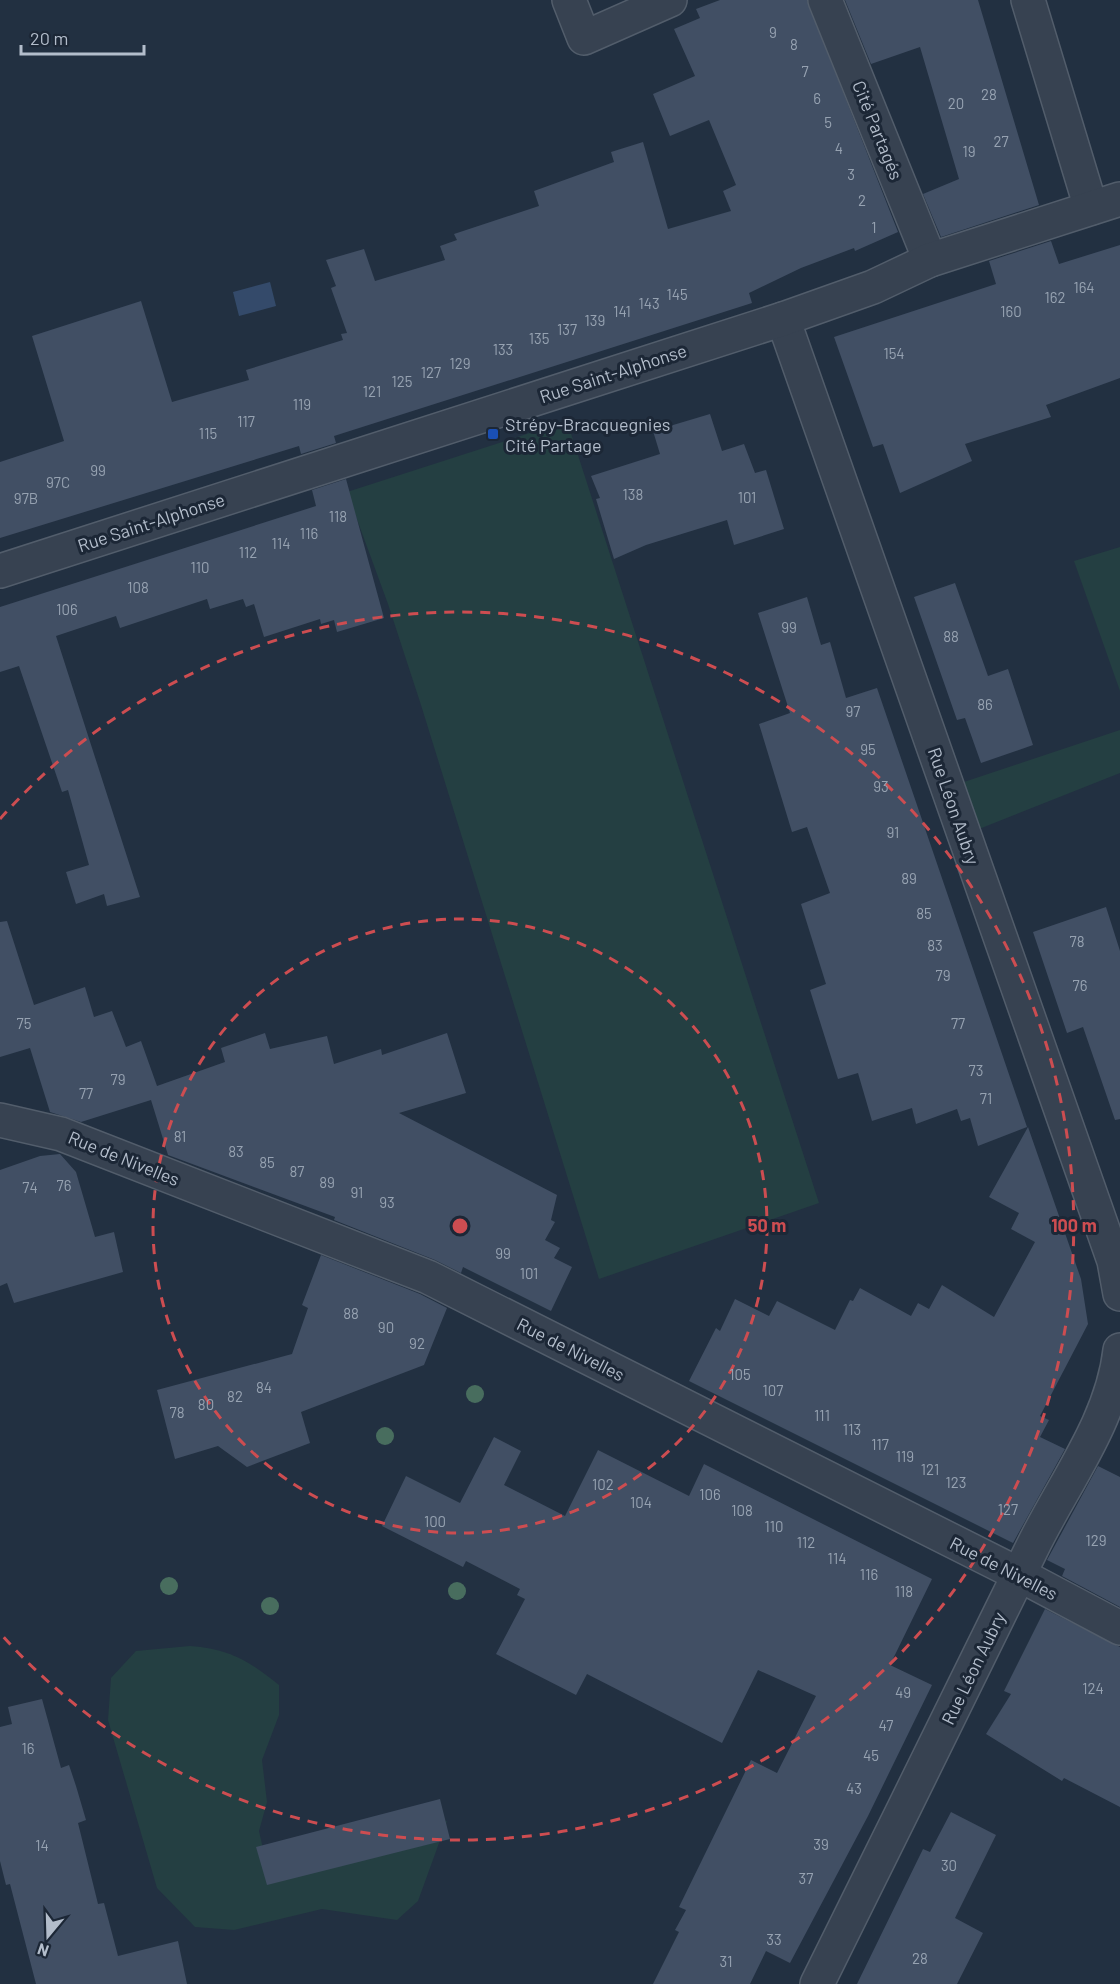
<svg xmlns="http://www.w3.org/2000/svg" width="1120" height="1984" font-family="Barlow,sans-serif">
<style>
.green{fill:#243f42}
.water{fill:#344a6a}
.building{fill:#414f64}
.lines{fill:none;stroke-linecap:round;stroke-linejoin:round}
.minor-casing{stroke:#525d6b;stroke-width:36}
.minor{stroke:#374251;stroke-width:33}
.tree{fill:#486d5e}
.ring{fill:none;stroke:#cd4d51;stroke-width:3;stroke-dasharray:10 8}
.transit-dot{fill:#1a4fb4;stroke:#1c2736;stroke-width:2}
.labels{text-anchor:middle;dominant-baseline:central;stroke-width:6;stroke-linejoin:round;paint-order:stroke}
.number-label{font-size:15px;fill:#96a2b1}
.street-label{font-size:18px;fill:#b3bdcb;stroke:#1c2736}
.poi-label{font-size:18px;fill:#b3bdcb;stroke:#1c2736;text-anchor:start}
.centre{fill:#cd4d51;stroke:#1c2736;stroke-width:3}
.ring-label{font-size:18px;text-anchor:middle;font-weight:bold;fill:#cd4d51;stroke:#1c2736;stroke-width:6;stroke-linejoin:round;paint-order:stroke}
</style>
<rect width="100%" height="100%" fill="#223041"/>
<g class="green">
<polygon points="567,421 819,1203 599,1279 421,705 388,604 347,492"/>
<polygon points="1120,547 1120,691 1074,561"/>
<polygon points="1120,730 1120,773 979,829 964,782"/>
<path d="M190 1646C230 1649 249 1661 279 1685V1715L262 1760 267 1802 259 1831 266 1862 447 1821 418 1901 397 1920 322 1909 234 1930 195 1927 157 1888 108 1720 111 1678 136 1651Z"/>
</g>
<polygon class="water" points="270,282 276,306 239,316 233,292"/>
<g class="building">
<polygon points="720,0 807,0 898,232 855,251 854,248 801,268 749,293 752,303 334,436 336,443 301,454 299,446 0,538 0,462 64,441 32,336 141,301 172,402 249,380 246,370 343,340 341,334 347,333 331,288 336,286 326,260 364,249 375,281 445,260 440,246 457,240 454,234 539,206 534,191 614,162 611,152 643,142 668,229 731,211 723,191 736,185 709,120 670,136 653,94 695,76 674,29 700,18 696,9"/>
<polygon points="845,0 978,0 1039,205 941,237 923,194 959,179 920,47 871,64"/>
<polygon points="1051,241 1059,264 1120,245 1120,378 1046,405 1051,417 965,444 972,461 900,493 883,444 873,447 834,337 996,284 989,261"/>
<polygon points="710,414 722,451 744,444 755,473 766,470 784,529 734,545 727,520 646,545 614,559 596,499 600,498 591,476 660,454 653,431"/>
<polygon points="346,479 384,618 337,632 334,620 321,624 320,619 264,637 254,604 246,607 243,599 210,609 207,599 120,628 116,616 56,636 140,897 107,906 104,894 76,904 66,872 89,865 68,790 62,792 19,666 0,672 0,607 316,506 312,490"/>
<polygon points="955,583 988,676 1008,669 1033,745 981,763 965,718 957,720 914,597"/>
<polygon points="807,597 821,645 830,642 846,698 877,688 1027,1127 978,1146 970,1118 961,1121 957,1109 916,1124 912,1108 872,1121 858,1073 838,1079 810,990 826,984 801,904 830,893 807,827 792,832 759,724 790,713 758,613"/>
<polygon points="1106,907 1120,951 1120,1119 1115,1120 1083,1027 1067,1033 1033,932"/>
<polygon points="7,921 34,1005 85,987 94,1017 112,1011 126,1047 141,1041 157,1086 225,1062 221,1048 265,1033 270,1049 327,1036 334,1064 381,1049 382,1055 447,1033 466,1093 399,1113 557,1195 551,1220 555,1222 545,1240 560,1248 554,1258 572,1267 551,1311 463,1267 461,1273 435,1260 334,1220 335,1217 168,1155 151,1100 81,1122 50,1112 30,1048 0,1057 0,922"/>
<polygon points="1028,1127 1081,1279 1088,1324 1040,1416 1049,1420 1040,1437 1065,1449 1013,1543 689,1381 716,1328 720,1331 735,1299 769,1316 777,1301 835,1330 850,1300 853,1301 860,1288 911,1316 918,1303 929,1309 942,1285 994,1317 1035,1242 1011,1229 1019,1213 989,1197"/>
<polygon points="60,1154 76,1172 95,1237 114,1232 123,1272 14,1303 7,1283 0,1286 0,1170 40,1156"/>
<polygon points="321,1255 420,1294 447,1308 424,1365 301,1412 310,1443 265,1460 247,1467 218,1446 175,1459 157,1390 292,1354 308,1308 302,1305"/>
<polygon points="494,1437 521,1451 504,1485 565,1516 598,1450 689,1496 704,1464 932,1579 890,1665 932,1685 868,1816 790,1963 766,1951 750,1984 653,1984 679,1932 675,1930 686,1910 679,1907 751,1760 777,1773 816,1696 758,1670 722,1743 587,1674 576,1695 496,1654 525,1599 517,1595 520,1589 466,1561 463,1567 382,1526 406,1476 460,1503"/>
<polygon points="1098,1466 1120,1477 1120,1607 1062,1576 1065,1569 1047,1560"/>
<polygon points="1045,1609 1120,1647 1120,1807 1064,1778 1062,1781 986,1734 1011,1694 1004,1691"/>
<polygon points="42,1699 61,1768 69,1765 76,1786 86,1820 78,1823 98,1904 104,1903 118,1956 178,1941 187,1984 36,1984 10,1884 6,1885 0,1861 0,1727 12,1724 8,1707"/>
<polygon points="440,1799 450,1839 267,1885 256,1847"/>
<polygon points="951,1812 996,1835 955,1918 983,1933 957,1984 857,1984 923,1849 930,1852"/>
</g>
<g class="lines">
<defs>
<g id="minor">
<polyline points="569,0 584,38 670,0"/>
<polyline points="825,0 930,260"/>
<polyline points="1028,0 1091,208"/>
<polyline points="783,319 1114,1261 1120,1294"/>
<polyline points="0,571 783,319 873,287 930,260 1120,199"/>
<polyline points="0,1120 61,1134 428,1277 1020,1575 1120,1628"/>
<path d="M817 1984C889 1839 961 1693 1032 1548 1063 1484 1112 1422 1120 1350"/>
</g>
</defs>
<use href="#minor" class="minor-casing"/>
<use href="#minor" class="minor"/>
</g>
<g class="tree">
<circle cx="475" cy="1394" r="9"/>
<circle cx="385" cy="1436" r="9"/>
<circle cx="169" cy="1586" r="9"/>
<circle cx="457" cy="1591" r="9"/>
<circle cx="270" cy="1606" r="9"/>
</g>
<g class="ring">
<circle cx="460" cy="1226" r="307"/>
<path d="M0 819A614 614 0 1 1 0 1633"/>
</g>
<rect class="transit-dot" x="487" y="428" width="12" height="12" rx="3"/>
<g class="labels">
<g class="number-label">
<text x="773" y="32">9</text>
<text x="794" y="44">8</text>
<text x="805" y="71">7</text>
<text x="989" y="94">28</text>
<text x="817" y="98">6</text>
<text x="956" y="103">20</text>
<text x="828" y="122">5</text>
<text x="1001" y="141">27</text>
<text x="839" y="148">4</text>
<text x="969" y="151">19</text>
<text x="851" y="174">3</text>
<text x="862" y="200">2</text>
<text x="874" y="227">1</text>
<text x="1084" y="287">164</text>
<text x="677" y="294">145</text>
<text x="1055" y="297">162</text>
<text x="649" y="303">143</text>
<text x="622" y="311">141</text>
<text x="1011" y="311">160</text>
<text x="595" y="320">139</text>
<text x="567" y="329">137</text>
<text x="539" y="338">135</text>
<text x="503" y="349">133</text>
<text x="894" y="353">154</text>
<text x="460" y="363">129</text>
<text x="431" y="372">127</text>
<text x="402" y="381">125</text>
<text x="372" y="391">121</text>
<text x="302" y="404">119</text>
<text x="246" y="421">117</text>
<text x="208" y="433">115</text>
<text x="98" y="470">99</text>
<text x="58" y="482">97C</text>
<text x="633" y="494">138</text>
<text x="747" y="497">101</text>
<text x="26" y="498">97B</text>
<text x="338" y="516">118</text>
<text x="309" y="533">116</text>
<text x="281" y="543">114</text>
<text x="248" y="552">112</text>
<text x="200" y="567">110</text>
<text x="138" y="587">108</text>
<text x="67" y="609">106</text>
<text x="789" y="627">99</text>
<text x="951" y="636">88</text>
<text x="985" y="704">86</text>
<text x="853" y="711">97</text>
<text x="868" y="749">95</text>
<text x="881" y="786">93</text>
<text x="893" y="832">91</text>
<text x="909" y="878">89</text>
<text x="924" y="913">85</text>
<text x="1077" y="941">78</text>
<text x="935" y="945">83</text>
<text x="943" y="975">79</text>
<text x="1080" y="985">76</text>
<text x="24" y="1023">75</text>
<text x="958" y="1023">77</text>
<text x="976" y="1070">73</text>
<text x="118" y="1079">79</text>
<text x="86" y="1093">77</text>
<text x="986" y="1098">71</text>
<text x="180" y="1136">81</text>
<text x="236" y="1151">83</text>
<text x="267" y="1162">85</text>
<text x="297" y="1171">87</text>
<text x="327" y="1182">89</text>
<text x="64" y="1185">76</text>
<text x="30" y="1187">74</text>
<text x="357" y="1192">91</text>
<text x="387" y="1202">93</text>
<text x="503" y="1253">99</text>
<text x="529" y="1273">101</text>
<text x="351" y="1313">88</text>
<text x="386" y="1327">90</text>
<text x="417" y="1343">92</text>
<text x="740" y="1374">105</text>
<text x="264" y="1387">84</text>
<text x="773" y="1390">107</text>
<text x="235" y="1396">82</text>
<text x="206" y="1404">80</text>
<text x="177" y="1412">78</text>
<text x="822" y="1415">111</text>
<text x="852" y="1429">113</text>
<text x="880" y="1444">117</text>
<text x="905" y="1456">119</text>
<text x="930" y="1469">121</text>
<text x="956" y="1482">123</text>
<text x="603" y="1484">102</text>
<text x="710" y="1494">106</text>
<text x="641" y="1502">104</text>
<text x="1008" y="1509">127</text>
<text x="742" y="1510">108</text>
<text x="435" y="1521">100</text>
<text x="774" y="1526">110</text>
<text x="1096" y="1540">129</text>
<text x="806" y="1542">112</text>
<text x="837" y="1558">114</text>
<text x="869" y="1574">116</text>
<text x="904" y="1591">118</text>
<text x="1093" y="1688">124</text>
<text x="903" y="1692">49</text>
<text x="886" y="1725">47</text>
<text x="28" y="1748">16</text>
<text x="871" y="1755">45</text>
<text x="854" y="1788">43</text>
<text x="821" y="1844">39</text>
<text x="42" y="1845">14</text>
<text x="949" y="1865">30</text>
<text x="806" y="1878">37</text>
<text x="774" y="1939">33</text>
<text x="920" y="1958">28</text>
<text x="726" y="1961">31</text>
</g>
<g class="street-label">
<text transform="translate(878 130) rotate(68)">Cité Partagés</text>
<text transform="translate(613 373) rotate(-18)">Rue Saint-Alphonse</text>
<text transform="translate(151 522) rotate(-18)">Rue Saint-Alphonse</text>
<text transform="translate(954 806) rotate(71)">Rue Léon Aubry</text>
<text transform="translate(124 1158) rotate(22)">Rue de Nivelles</text>
<text transform="translate(571 1349) rotate(27)">Rue de Nivelles</text>
<text transform="translate(1004 1568) rotate(27)">Rue de Nivelles</text>
<text transform="translate(973 1668) rotate(-64)">Rue Léon Aubry</text>
</g>
<g class="poi-label">
<text x="505" y="424">Strépy-Bracquegnies<tspan x="505" dy="21">Cité Partage</tspan></text>
</g>
</g>
<circle cx="460" cy="1226" r="9" class="centre"/>
<g class="ring-label">
<text x="767" y="1232">50 m</text>
<text x="1074" y="1232">100 m</text>
</g>
<g transform="translate(48 1936) rotate(199)" stroke="#1c2736" stroke-width="4.5" paint-order="stroke">
<path d="M0-4.5L10 22L0 15L-10 22Z" fill="#b3bdcb"/>
<text y="-9" font-size="16" font-weight="bold" text-anchor="middle" fill="#b3bdcb">N</text>
</g>
<path d="M21 45v9h123v-9" fill="none" stroke="#b3bdcb" stroke-width="3"/>
<text x="30" y="45" font-size="18" fill="#b3bdcb" stroke="#1c2736" stroke-width="4.5" paint-order="stroke">20 m</text>
</svg>
